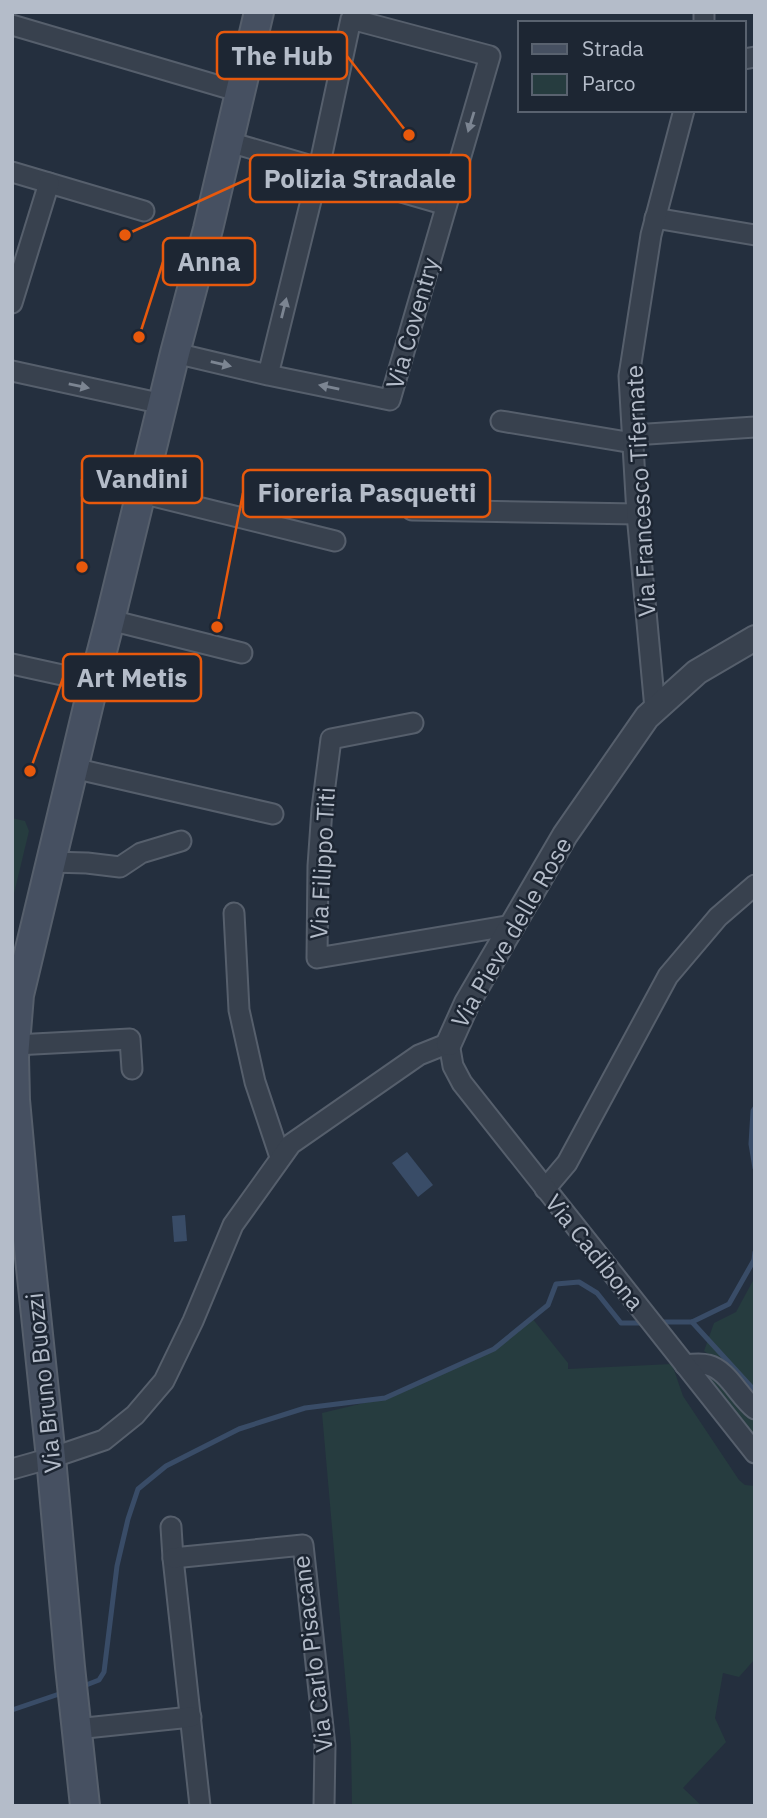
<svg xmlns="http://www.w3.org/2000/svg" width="767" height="1818" font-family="'IBM Plex Sans',sans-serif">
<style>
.green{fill:#263c3f}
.water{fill:#394c67}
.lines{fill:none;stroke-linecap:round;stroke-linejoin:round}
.stream{stroke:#394c67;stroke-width:5}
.minor-casing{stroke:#565f6c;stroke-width:23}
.tertiary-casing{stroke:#565f6c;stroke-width:28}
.secondary-casing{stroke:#565f6c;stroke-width:32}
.minor{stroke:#38414e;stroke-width:19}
.tertiary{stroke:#38414e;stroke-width:24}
.secondary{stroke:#465061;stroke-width:28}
.oneway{fill:#7c8592}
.labels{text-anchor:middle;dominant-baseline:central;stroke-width:5;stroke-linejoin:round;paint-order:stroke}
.street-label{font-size:24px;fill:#b4bcc9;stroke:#1d2633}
.leader{fill:none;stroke:#e8590c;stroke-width:2.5}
.callout-dot{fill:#e8590c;stroke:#1d2633;stroke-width:2.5}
.callout{fill:#1d2633;stroke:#e8590c;stroke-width:2.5}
.callout-label{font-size:26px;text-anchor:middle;font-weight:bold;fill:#b4bcc9}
</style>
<rect width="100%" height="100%" fill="#242f3e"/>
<g class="green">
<polygon points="12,818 25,821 29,831 12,902"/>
<polygon points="755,1277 755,1399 714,1358 704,1351 714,1323 736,1312"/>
<polygon points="532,1318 568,1363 568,1369 672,1364 683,1396 739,1480 745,1485 755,1486 755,1659 739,1677 723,1673 715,1718 726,1742 683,1788 702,1806 352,1806 351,1744 322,1413 385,1398 494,1349"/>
<polygon points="710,1373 755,1418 755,1437 707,1375"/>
</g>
<g class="water">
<polygon points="407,1152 433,1185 418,1197 392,1163"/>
<polygon points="185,1215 187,1241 174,1242 172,1216"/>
</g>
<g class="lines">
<g class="stream">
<polyline points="755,1108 753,1111 751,1144 755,1168"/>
<polyline points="658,1322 692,1322 729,1304 754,1260 755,1252"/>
<polyline points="692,1322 755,1391"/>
<polyline points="81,1687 99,1680 104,1672 117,1566 128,1519 138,1489 166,1466 239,1429 305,1408 385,1398 494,1349 548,1305 556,1284 579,1282 597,1293 621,1323 645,1323"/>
<polyline points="12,1710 65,1692"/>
</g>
<defs>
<g id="minor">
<polyline points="704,23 704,12"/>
<polyline points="12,25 240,92"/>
<polyline points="744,59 755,57"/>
<polyline points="229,142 446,205"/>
<polyline points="12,172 144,211"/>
<polyline points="655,218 755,235"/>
<polyline points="12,303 49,183"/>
<polyline points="175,353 268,375 390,400 490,56 351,19 319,168 268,375"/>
<polyline points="12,371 163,404"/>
<polyline points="501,421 633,443"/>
<polyline points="633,435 755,427"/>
<polyline points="141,493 335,541"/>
<polyline points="412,510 637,514"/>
<polyline points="110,620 242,653"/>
<polyline points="12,664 94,682"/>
<polyline points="655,709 637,514 629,376 651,235 684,110"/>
<polyline points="413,723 331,739 322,809 318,866 317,958 513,925"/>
<polyline points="73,768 273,814"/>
<polyline points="51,862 87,863 120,867 141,853 181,841"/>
<polyline points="234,913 239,1010 255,1082 280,1157"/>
<polyline points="15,1045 130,1039 132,1069"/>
<polyline points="545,1189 567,1163 668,976 718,917 755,885"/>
<path d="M685 1365C692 1364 701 1363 708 1365 728 1370 739 1397 755 1409"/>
<polyline points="12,1469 51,1458 104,1440 135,1415 164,1381 193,1321 233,1225 291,1144 419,1055 449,1043 453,1066 462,1083 755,1453"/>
<polyline points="171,1527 173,1558 200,1806"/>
<polyline points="173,1558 303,1545 325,1746 324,1806"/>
<polyline points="76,1729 191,1717"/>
</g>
<polyline id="tertiary" points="449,1043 467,1003 565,835 647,717 697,672 755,638"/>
<polyline id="secondary" points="85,1806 70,1667 51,1458 26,1220 15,1100 14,1057 19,995 94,682 110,620 175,353 208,229 259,12"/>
</defs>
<use href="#minor" class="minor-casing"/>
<use href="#tertiary" class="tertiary-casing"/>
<use href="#secondary" class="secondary-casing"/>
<use href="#minor" class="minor"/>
<use href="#tertiary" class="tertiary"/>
<use href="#secondary" class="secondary"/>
</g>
<defs><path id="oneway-solid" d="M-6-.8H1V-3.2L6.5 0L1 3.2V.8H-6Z" transform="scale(1.75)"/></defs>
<g class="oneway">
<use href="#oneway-solid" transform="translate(471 122) rotate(107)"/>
<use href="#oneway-solid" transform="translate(284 308) rotate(-76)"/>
<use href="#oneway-solid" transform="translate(221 364) rotate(13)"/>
<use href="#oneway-solid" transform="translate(79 386) rotate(12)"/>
<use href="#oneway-solid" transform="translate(329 387) rotate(-168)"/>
</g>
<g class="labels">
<g class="street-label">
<text transform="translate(412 323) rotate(-74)">Via Coventry</text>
<text transform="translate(640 491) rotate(-93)">Via Francesco Tifernate</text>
<text transform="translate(322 863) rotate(-87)">Via Filippo Titi</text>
<text transform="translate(511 932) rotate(-60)">Via Pieve delle Rose</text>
<text transform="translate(595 1252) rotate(51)">Via Cadibona</text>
<text transform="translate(43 1383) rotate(-96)">Via Bruno Buozzi</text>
<text transform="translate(312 1654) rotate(-97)">Via Carlo Pisacane</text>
</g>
</g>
<path class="leader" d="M409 135L347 56M125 235L250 178M139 337L163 262M82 567L82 479M217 627L243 493M30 771L63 678"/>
<g class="callout-dot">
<circle cx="409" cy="135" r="7"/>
<circle cx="125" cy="235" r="7"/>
<circle cx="139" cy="337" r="7"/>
<circle cx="82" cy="567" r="7"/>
<circle cx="217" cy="627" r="7"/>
<circle cx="30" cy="771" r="7"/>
</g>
<g class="callout">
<rect x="217" y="32" width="130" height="47" rx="7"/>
<rect x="250" y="155" width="220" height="47" rx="7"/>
<rect x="163" y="238" width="92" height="47" rx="7"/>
<rect x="82" y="456" width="120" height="47" rx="7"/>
<rect x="243" y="470" width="247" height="47" rx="7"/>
<rect x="63" y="654" width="138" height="47" rx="7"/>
</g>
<g class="callout-label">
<text x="282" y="65">The Hub</text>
<text x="360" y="188">Polizia Stradale</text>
<text x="209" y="271">Anna</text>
<text x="142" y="488">Vandini</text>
<text x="367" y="502">Fioreria Pasquetti</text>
<text x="132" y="687">Art Metis</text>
</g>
<rect width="767" height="1818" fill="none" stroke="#b4bcc9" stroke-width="28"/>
<rect x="518" y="21" width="228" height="91" fill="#1d2633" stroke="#59626f" stroke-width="2"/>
<rect x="532" y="44" width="35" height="10" fill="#465061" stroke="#59626f" stroke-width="2"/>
<text x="582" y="56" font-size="21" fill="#b4bcc9">Strada</text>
<rect x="532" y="74" width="35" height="21" fill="#263c3f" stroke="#59626f" stroke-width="2"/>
<text x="582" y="91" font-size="21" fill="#b4bcc9">Parco</text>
</svg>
